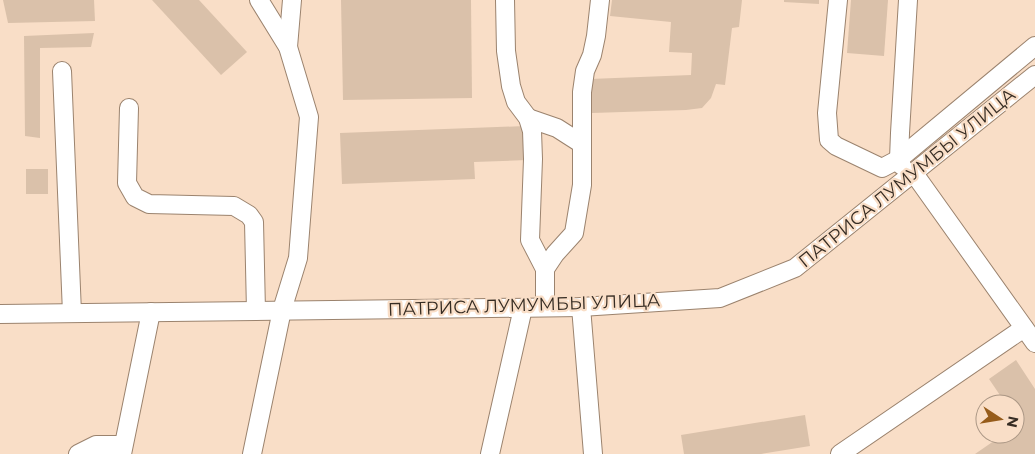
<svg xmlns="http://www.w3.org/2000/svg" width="1035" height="454" font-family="Montserrat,sans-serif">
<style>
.building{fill:#dac1aa}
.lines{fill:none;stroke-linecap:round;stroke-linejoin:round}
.minor-casing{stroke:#9b836e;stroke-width:20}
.minor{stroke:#fff;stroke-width:18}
.labels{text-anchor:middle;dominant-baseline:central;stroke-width:4.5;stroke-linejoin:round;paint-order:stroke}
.street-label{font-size:18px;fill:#362c23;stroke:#f9dec7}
</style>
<rect width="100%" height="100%" fill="#f9dec7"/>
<g class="building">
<polygon points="3,0 94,0 95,21 8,23"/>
<polygon points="152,0 199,0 247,52 221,75"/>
<polygon points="341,0 471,0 472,98 343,100"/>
<polygon points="612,0 742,0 739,27 732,28 725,85 716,84 711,98 702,108 686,110 592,113 590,79 691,75 692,53 669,52 671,22 610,16"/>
<polygon points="784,0 819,0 819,4 784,2"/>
<polygon points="851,0 888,0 884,56 847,53"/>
<polygon points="94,33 91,47 40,48 40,138 25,136 24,36"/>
<polygon points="525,126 527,160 474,162 475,179 342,184 340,133"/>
<rect x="26" y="169" width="22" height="25"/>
<polygon points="1016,360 1035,389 1035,454 975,454 1004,434 1015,434 1015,427 1020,423 1015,417 1015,404 1006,404 989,379"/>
<polygon points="805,415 810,446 761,454 684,454 681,435"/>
</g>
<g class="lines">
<defs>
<g id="minor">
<polyline points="505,0 506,51 511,86 516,102 528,118 532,131 533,159 530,240 545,269"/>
<polyline points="838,0 827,113 829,140 836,146 882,168 899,159 1035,46"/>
<polyline points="288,47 292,0"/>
<polyline points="62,71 72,313"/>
<polyline points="129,108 127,183 135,197 149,204 234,206 249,215 254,222 256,311"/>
<polyline points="528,118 557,128 582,144"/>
<polyline points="902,166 899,159 900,133 908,0"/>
<polyline points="913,172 1035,343"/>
<polyline points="545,307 545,269 555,254 574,233 582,185 582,92 585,71 592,55 596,36 600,0"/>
<polyline points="581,307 593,454"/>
<polyline points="0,314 581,307 720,298 795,268 1035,75"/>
<polyline points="78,454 96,445 123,445"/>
<polyline points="122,454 151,312"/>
<polyline points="252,454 282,310 298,258 309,117 288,47 259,0"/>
<polyline points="490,454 523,308"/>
<polyline points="840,454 1024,328"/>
</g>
</defs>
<use href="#minor" class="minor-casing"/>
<use href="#minor" class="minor"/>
</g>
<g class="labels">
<g class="street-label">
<text transform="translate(907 178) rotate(-39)">ПАТРИСА ЛУМУМБЫ УЛИЦА</text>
<text transform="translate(524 305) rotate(-2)">ПАТРИСА ЛУМУМБЫ УЛИЦА</text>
</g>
</g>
<g transform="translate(1000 419) rotate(102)"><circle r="24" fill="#f9dec7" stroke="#ab9785"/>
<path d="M0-4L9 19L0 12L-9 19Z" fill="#965c1b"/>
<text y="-8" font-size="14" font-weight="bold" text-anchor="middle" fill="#362c23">N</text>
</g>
</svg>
